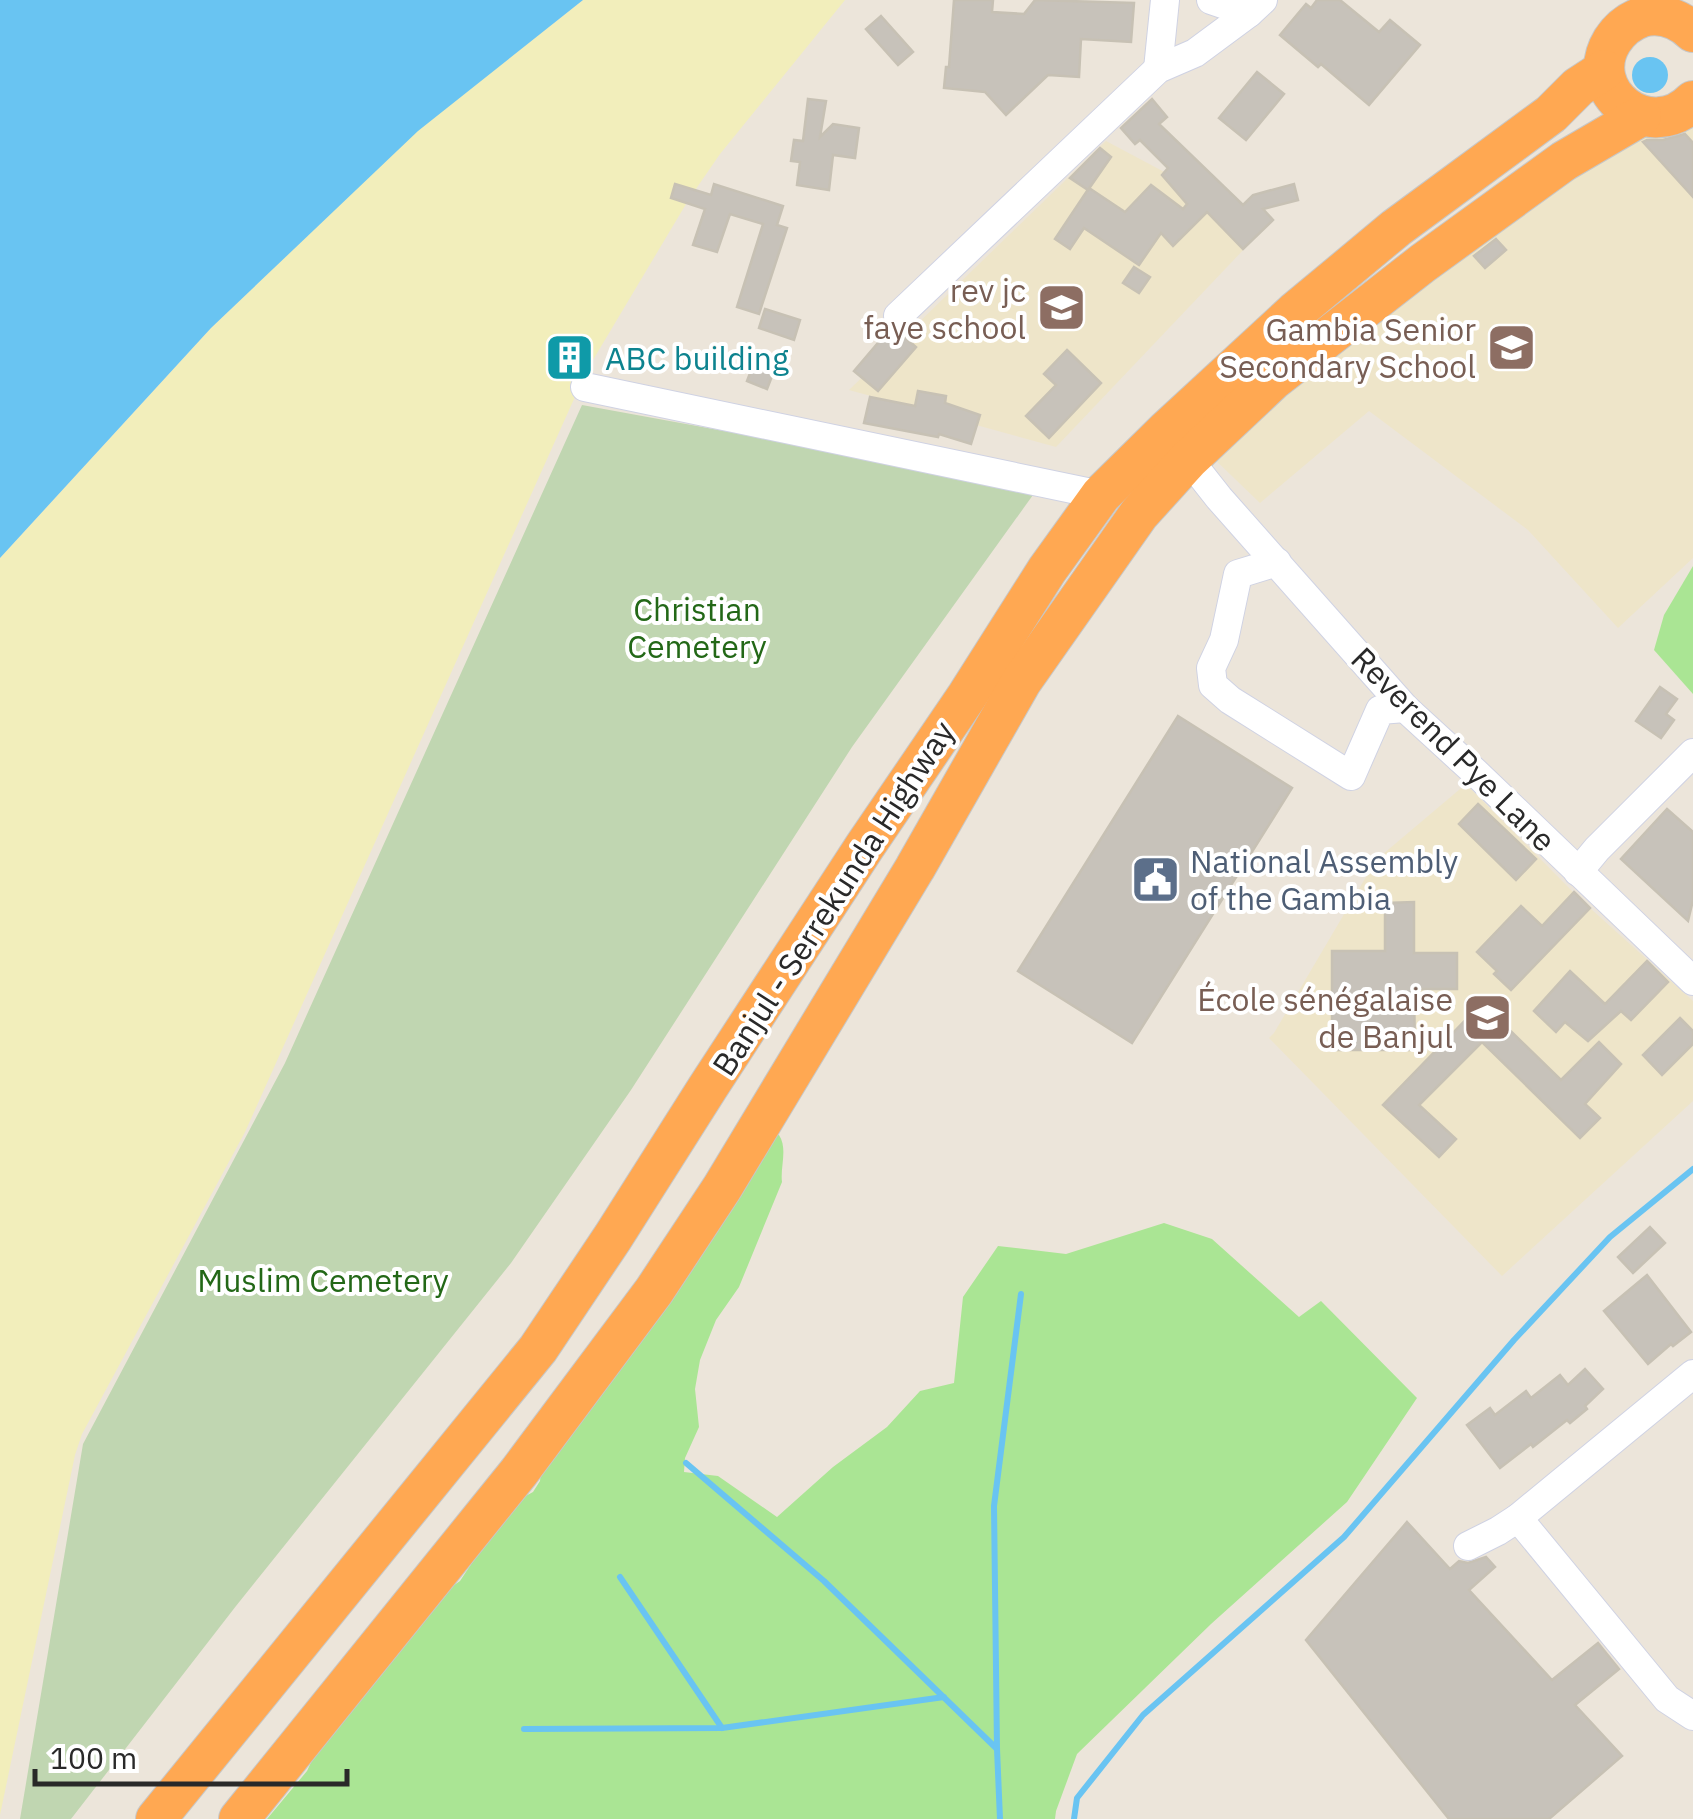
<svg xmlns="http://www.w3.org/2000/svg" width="1693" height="1819" font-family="'IBM Plex Sans',sans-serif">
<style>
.education{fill:#eee5c9}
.green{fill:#aae594}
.sand{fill:#f2eebb}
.cemetery{fill:#c0d6b1}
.water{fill:#69c4f2}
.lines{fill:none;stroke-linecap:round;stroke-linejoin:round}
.stream{stroke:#69c4f2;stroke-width:6}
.building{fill:#c7c2ba;stroke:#c7c1b4;stroke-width:2.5}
.minor-casing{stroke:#cfd2e3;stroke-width:30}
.highway-casing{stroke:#c7c7c7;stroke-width:42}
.minor{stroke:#fff;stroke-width:28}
.highway{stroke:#ffa852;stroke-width:40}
.labels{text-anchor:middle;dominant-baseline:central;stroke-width:8;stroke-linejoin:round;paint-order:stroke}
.education-label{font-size:32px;fill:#785e54;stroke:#fff;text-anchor:end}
.culture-label{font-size:32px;fill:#0d838f;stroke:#fff;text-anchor:start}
.park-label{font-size:32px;fill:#236817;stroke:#fff}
.street-label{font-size:32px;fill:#292929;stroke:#fff}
.service-label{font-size:32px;fill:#4e5e75;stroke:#fff;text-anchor:start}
</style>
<rect width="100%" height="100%" fill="#ece5da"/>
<g class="education">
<polygon points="1693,122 1693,558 1618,628 1528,530 1369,411 1260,503 1208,453 1624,132"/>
<polygon points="1106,141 1266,226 1056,447 849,390"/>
<polygon points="1466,784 1580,899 1693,1001 1693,1101 1502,1276 1269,1038 1274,1033 1376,860"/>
</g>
<g class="green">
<polygon points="1693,566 1693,694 1654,650 1664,615"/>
<path d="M779 1135C788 1149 780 1167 782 1182L739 1287 716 1320 700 1360 695 1389 699 1427 685 1458 684 1472 718 1476 777 1517 833 1467 887 1427 920 1391 954 1383 963 1297 998 1246 1066 1254 1164 1223 1212 1239 1299 1317 1321 1301 1417 1398 1347 1502 1211 1624 1077 1754 1056 1811 1055 1819H267L307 1771 329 1724 440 1595 460 1581 511 1504 533 1492 540 1481 542 1461 549 1442 588 1413 593 1400 773 1136Z"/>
</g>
<polygon class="sand" points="583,0 845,0 720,154 689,199 587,370 245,1132 82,1434 75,1455 0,1815 0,558 211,328 418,130"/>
<polygon class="cemetery" points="582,405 1038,488 852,747 631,1090 511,1263 236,1606 71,1819 20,1819 83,1444 285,1063"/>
<g class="water">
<polygon points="0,0 583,0 418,131 211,328 0,558"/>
<circle cx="1650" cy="75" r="18"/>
</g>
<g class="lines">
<g class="stream">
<polyline points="686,1463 824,1581 997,1749"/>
<polyline points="620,1577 722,1728"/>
<polyline points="524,1729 722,1728 944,1697"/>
<polyline points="1000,1819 997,1749 994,1506 1021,1294"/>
<polyline points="1074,1819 1077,1798 1143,1715 1344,1537 1514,1340 1610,1237 1693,1169"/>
</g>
</g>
<g class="building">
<polygon points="954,0 993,0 992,12 1024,14 1035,0 1134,3 1131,42 1081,39 1079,77 1048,75 1006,115 985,92 944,88 946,67 949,67"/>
<polygon points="1317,0 1340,0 1379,32 1390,20 1420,45 1369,105 1321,64 1318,67 1280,35 1306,4 1311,8"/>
<polygon points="881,16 913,52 898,65 866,29"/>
<polygon points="1257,72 1284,94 1246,140 1219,118"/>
<polygon points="808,99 826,101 820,137 833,124 859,128 855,158 833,155 829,190 797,185 800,162 791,161 794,140 803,141"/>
<polygon points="1152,99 1167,117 1159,124 1243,205 1253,195 1294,184 1298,200 1263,209 1273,220 1243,249 1207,212 1173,246 1161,233 1139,265 1084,228 1070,249 1055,239 1089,188 1125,212 1151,185 1183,209 1187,204 1162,175 1168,168 1140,140 1135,144 1121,128"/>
<polygon points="1685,134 1693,143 1693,197 1643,142 1647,140 1663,140"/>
<polygon points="1100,148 1111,157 1088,190 1070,178"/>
<polygon points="675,184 711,195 714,184 783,206 777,225 787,228 759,314 737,307 763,224 730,214 717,252 693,245 705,209 671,198"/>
<polygon points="1496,239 1506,250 1485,268 1474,256"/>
<polygon points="1134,267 1150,277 1139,293 1123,283"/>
<polygon points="765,309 800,320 794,340 759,328"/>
<polygon points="889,330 900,333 916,347 878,391 854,371"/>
<polygon points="567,345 583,352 573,369 558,363"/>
<polygon points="1067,350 1101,383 1049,438 1026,416 1056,385 1044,374"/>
<polygon points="754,363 774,371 767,389 747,381"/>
<polygon points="918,391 946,396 945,403 980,415 971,444 939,434 938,437 864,423 870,397 915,406"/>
<polygon points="1660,687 1677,699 1666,714 1674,720 1661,738 1636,721"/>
<polygon points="1178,716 1292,788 1132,1043 1018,971"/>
<polygon points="1478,804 1536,859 1516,880 1459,824"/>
<polygon points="1667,809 1693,832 1693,900 1688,921 1621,859"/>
<polygon points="1574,892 1590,908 1511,990 1494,974 1497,971 1477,952 1521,906 1542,926"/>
<polygon points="1414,902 1414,953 1457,953 1457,989 1414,989 1415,1050 1332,1050 1332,951 1385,951 1385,903"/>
<polygon points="1647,961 1668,982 1631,1020 1621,1011 1588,1041 1565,1022 1556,1032 1534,1011 1570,971 1605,1004"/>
<polygon points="1482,1003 1561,1080 1599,1042 1621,1064 1585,1104 1600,1118 1580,1138 1482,1042 1419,1105 1456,1139 1439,1157 1383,1105"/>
<polygon points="1680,1018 1693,1031 1693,1044 1662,1075 1643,1055"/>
<polygon points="1650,1227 1665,1243 1633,1273 1618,1257"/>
<polygon points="1647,1275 1691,1332 1673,1346 1671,1344 1648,1364 1604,1311"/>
<polygon points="1585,1369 1603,1389 1585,1406 1587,1409 1570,1423 1567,1420 1533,1447 1531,1444 1500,1468 1467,1425 1490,1408 1495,1415 1526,1391 1531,1398 1560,1375 1568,1385"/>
<polygon points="1407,1522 1450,1569 1459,1561 1468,1563 1486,1557 1495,1567 1469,1590 1552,1680 1598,1643 1619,1669 1575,1705 1622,1756 1549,1819 1449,1819 1306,1640"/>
</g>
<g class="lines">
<defs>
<g id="minor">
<polyline points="1211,0 1249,13"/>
<polyline points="1158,69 1165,0"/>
<polyline points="898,316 1158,69 1195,53 1249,13 1263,0"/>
<polyline points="585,387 1101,495"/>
<polyline points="1178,446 1219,498 1405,708 1476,773 1693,981"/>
<polyline points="1277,562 1238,574 1224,640 1211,668 1213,685 1230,700 1351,776 1380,710 1405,708"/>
<polyline points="1578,872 1597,849 1693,753"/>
<polyline points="1518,1518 1667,1699 1693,1716"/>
<polyline points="1468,1546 1498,1531 1518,1518 1693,1374"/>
</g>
<g id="highway">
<path d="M1693 32C1679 19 1661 12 1642 17 1630 21 1619 30 1612 41 1581 92 1650 145 1693 101"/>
<polyline points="156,1819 538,1349 613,1237 708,1087 865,846 967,696 1047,570 1101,495 1166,431 1295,312 1396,228 1551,114 1578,87 1604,70"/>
<polyline points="239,1819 519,1472 654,1291 722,1188 915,868 1021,682 1139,514 1188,460 1273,380 1423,263 1564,161 1641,116"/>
</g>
</defs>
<use href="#minor" class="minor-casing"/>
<use href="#highway" class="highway-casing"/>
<use href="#minor" class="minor"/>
<use href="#highway" class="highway"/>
</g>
<defs>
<symbol id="school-square" viewBox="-11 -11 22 22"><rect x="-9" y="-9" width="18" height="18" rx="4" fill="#8d6e63" stroke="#fff"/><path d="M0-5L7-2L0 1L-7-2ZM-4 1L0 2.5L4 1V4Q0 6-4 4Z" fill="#fff"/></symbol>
<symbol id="building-square" viewBox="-11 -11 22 22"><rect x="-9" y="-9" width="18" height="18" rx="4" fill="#0f9aa8" stroke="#fff"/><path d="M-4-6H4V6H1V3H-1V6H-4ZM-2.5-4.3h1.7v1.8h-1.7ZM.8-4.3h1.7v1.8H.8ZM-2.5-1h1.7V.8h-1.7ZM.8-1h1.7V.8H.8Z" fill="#fff"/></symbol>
<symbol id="civic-square" viewBox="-11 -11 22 22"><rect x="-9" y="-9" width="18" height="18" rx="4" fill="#5c6f8a" stroke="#fff"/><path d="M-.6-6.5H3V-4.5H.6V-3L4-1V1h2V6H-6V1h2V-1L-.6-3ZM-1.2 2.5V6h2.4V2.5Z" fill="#fff"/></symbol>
</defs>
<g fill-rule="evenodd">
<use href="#school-square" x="1034" y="280" width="55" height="55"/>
<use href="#school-square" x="1484" y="320" width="55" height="55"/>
<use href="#building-square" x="542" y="330" width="55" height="55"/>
<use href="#civic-square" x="1128" y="852" width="55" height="55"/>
<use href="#school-square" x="1460" y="990" width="55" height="55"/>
</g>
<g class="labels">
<g class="education-label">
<text x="1026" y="290">rev jc<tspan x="1026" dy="37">faye school</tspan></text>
<text x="1476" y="329">Gambia Senior<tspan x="1476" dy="37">Secondary School</tspan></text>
<text x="1453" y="999">École sénégalaise<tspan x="1453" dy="37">de Banjul</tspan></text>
</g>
<g class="culture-label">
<text x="605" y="358">ABC building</text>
</g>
<g class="park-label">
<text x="697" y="609">Christian<tspan x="697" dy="37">Cemetery</tspan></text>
<text x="323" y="1280">Muslim Cemetery</text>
</g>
<g class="street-label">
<text transform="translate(1454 749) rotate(45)">Reverend Pye Lane</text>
<text transform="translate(833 898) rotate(-57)">Banjul - Serrekunda Highway</text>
</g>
<g class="service-label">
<text x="1190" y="861">National Assembly<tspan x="1190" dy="37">of the Gambia</tspan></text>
</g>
</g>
<path d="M35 1769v15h312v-15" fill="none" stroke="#292929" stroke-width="5"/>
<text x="50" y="1769" font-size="30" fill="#292929" stroke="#ffffff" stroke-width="8" paint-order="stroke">100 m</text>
</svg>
